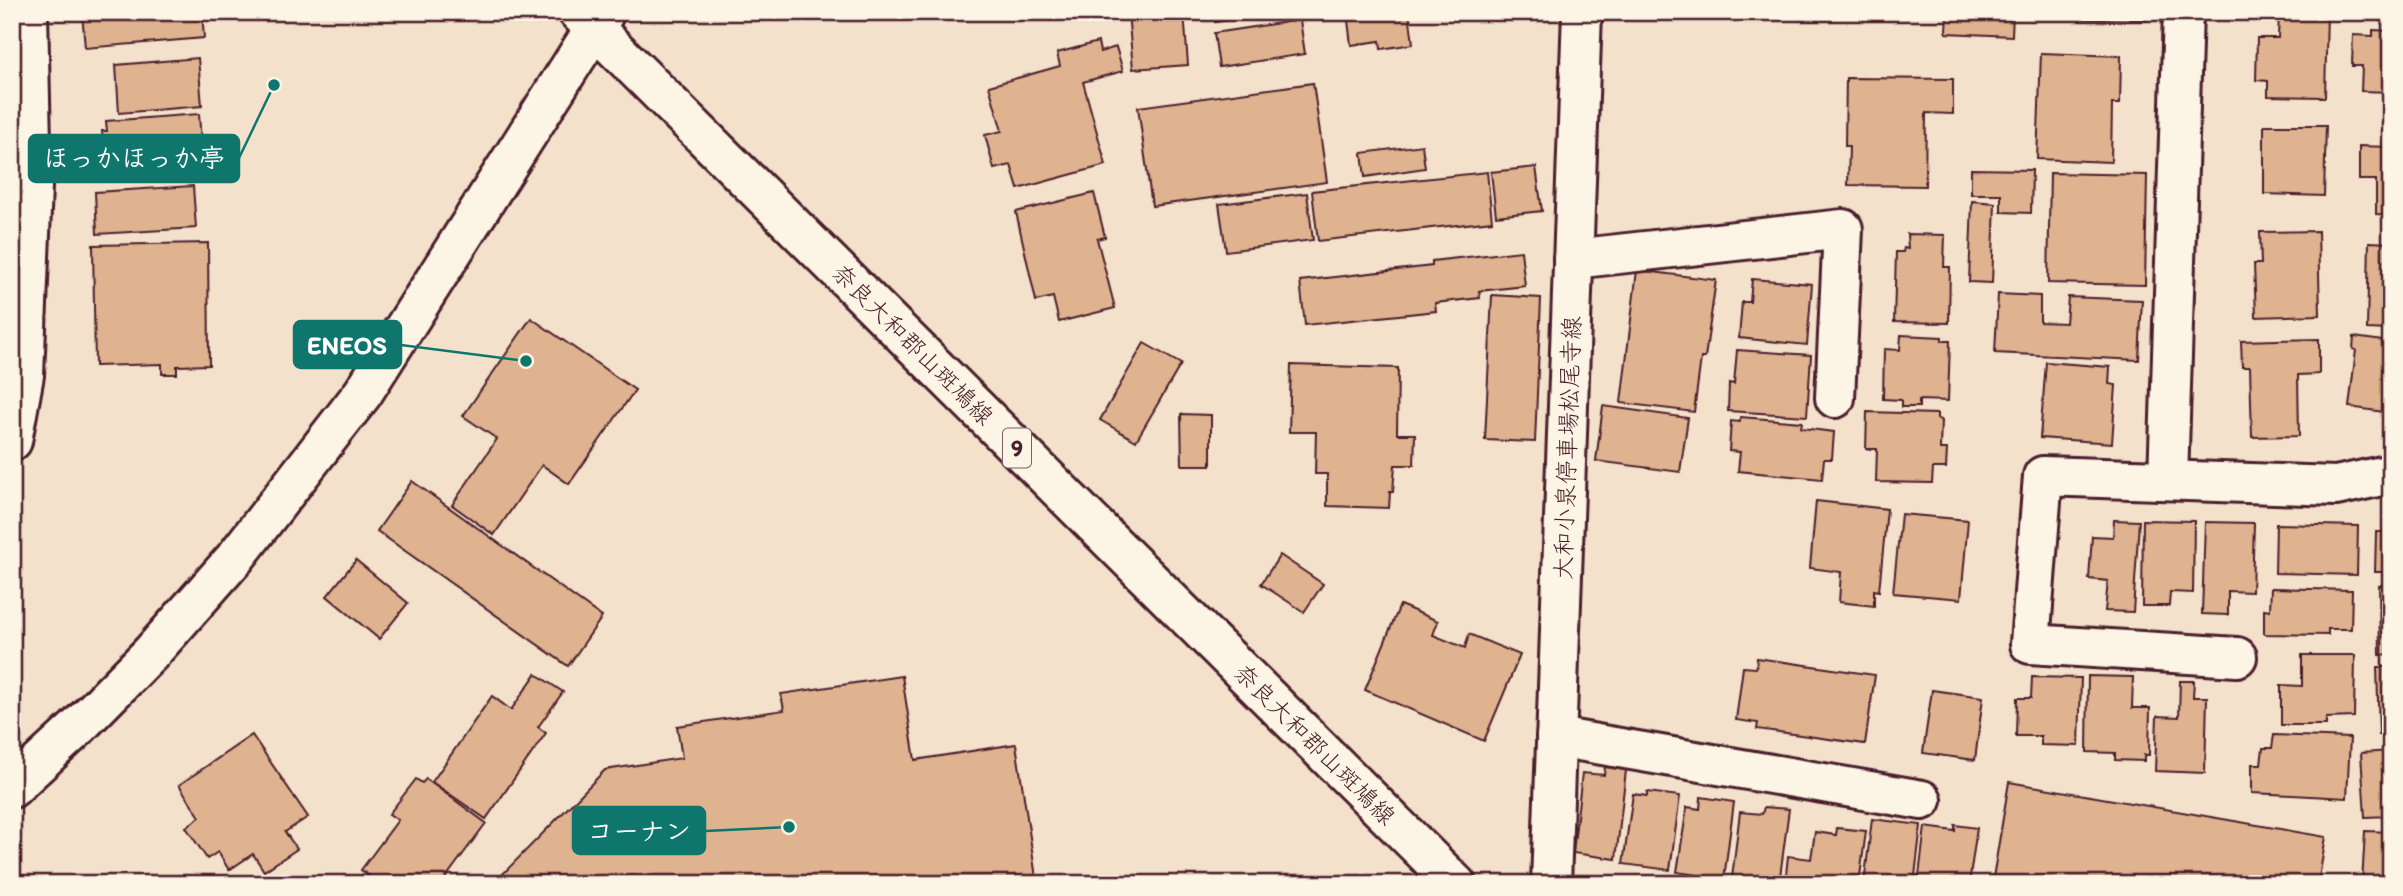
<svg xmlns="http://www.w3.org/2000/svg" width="2403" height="896" font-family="Itim,'Klee One',sans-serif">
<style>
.building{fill:#dfb390;stroke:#4a1f2b;stroke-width:2}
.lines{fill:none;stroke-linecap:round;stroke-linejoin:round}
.minor-casing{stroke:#4a1f2b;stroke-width:44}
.tertiary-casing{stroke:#4a1f2b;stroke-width:44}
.secondary-casing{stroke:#4a1f2b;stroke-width:44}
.primary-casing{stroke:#4a1f2b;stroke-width:44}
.minor{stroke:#fcf5e5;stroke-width:38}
.tertiary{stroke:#fcf5e5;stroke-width:38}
.secondary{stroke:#fcf5e5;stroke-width:38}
.primary{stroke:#fcf5e5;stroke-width:38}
.labels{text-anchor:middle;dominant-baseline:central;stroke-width:7;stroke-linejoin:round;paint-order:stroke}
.shield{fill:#fcf5e5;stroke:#7f5f63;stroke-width:2}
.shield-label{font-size:23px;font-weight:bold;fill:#4a1f2b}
.street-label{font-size:24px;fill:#4a1f2b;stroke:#fcf5e5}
.leader{fill:none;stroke:#0f766e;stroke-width:2.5}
.callout-dot{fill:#0f766e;stroke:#fcf5e5;stroke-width:2.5}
.callout{fill:#0f766e;stroke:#0f766e;stroke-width:2.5}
.callout-label{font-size:26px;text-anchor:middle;font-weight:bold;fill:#fff}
</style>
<rect width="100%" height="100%" fill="#f3e1cc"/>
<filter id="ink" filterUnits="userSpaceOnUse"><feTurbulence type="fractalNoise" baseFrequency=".0143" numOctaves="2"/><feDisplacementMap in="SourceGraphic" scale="14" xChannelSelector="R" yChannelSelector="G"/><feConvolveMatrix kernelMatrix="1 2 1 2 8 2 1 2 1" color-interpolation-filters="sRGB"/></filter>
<g filter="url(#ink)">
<g class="building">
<polygon points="82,12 202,12 204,38 85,48"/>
<polygon points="1128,12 1184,12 1188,65 1133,69"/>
<polygon points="1213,12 1269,12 1269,14 1215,22"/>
<polygon points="1347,12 1409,12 1413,44 1381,49 1380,41 1351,45"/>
<polygon points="1947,12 2013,12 2012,36 1946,33"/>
<polygon points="2083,12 2147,12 2147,20 2083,19"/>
<polygon points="2279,12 2327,12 2325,97 2268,96 2268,81 2256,80 2257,38 2278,38"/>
<polygon points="2373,12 2391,12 2391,18 2373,17"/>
<polygon points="1300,20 1305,54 1219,67 1214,33"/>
<polygon points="2373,30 2391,31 2391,92 2361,91 2362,66 2352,66 2353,35 2373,36"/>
<polygon points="1098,42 1100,52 1116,47 1123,71 1083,82 1106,165 1018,189 1011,165 994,169 985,135 1002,131 989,86 1060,66 1057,53"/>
<polygon points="2041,53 2121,56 2120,104 2112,104 2111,162 2037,159"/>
<polygon points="198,58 202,106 119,113 116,65"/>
<polygon points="1846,78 1953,79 1953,114 1926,113 1925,186 1848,185 1849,146 1845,146"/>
<polygon points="1313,83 1327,182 1152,206 1138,107"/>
<polygon points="199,114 203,171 112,177 112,173 106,174 102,131 107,131 106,121"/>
<polygon points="2264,125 2326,125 2324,196 2264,194"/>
<polygon points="2390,133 2391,215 2376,214 2376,180 2359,180 2359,146 2390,147"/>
<polygon points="1422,145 1425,168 1365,177 1362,153"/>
<polygon points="1536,167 1542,211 1496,216 1491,172"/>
<polygon points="1971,169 2032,170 2031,213 2001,212 2001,194 1971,194"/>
<polygon points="1487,172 1492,221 1318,241 1312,191"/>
<polygon points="2050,173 2147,175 2145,285 2048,283"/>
<polygon points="193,186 196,228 97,234 95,192"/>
<polygon points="1094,193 1105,237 1097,239 1115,308 1059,322 1053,297 1036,301 1016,212"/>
<polygon points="1307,193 1313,240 1226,251 1219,204"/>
<polygon points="1972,201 1995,203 1992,283 1969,282"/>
<polygon points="2318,231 2320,315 2256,317 2254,264 2261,264 2260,232"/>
<polygon points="1907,234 1945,235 1944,267 1950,267 1949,323 1894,322 1896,252 1903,252 1904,248 1908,249"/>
<polygon points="2369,242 2391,243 2391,330 2367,329"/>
<polygon points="208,243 209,365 177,366 177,374 162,374 162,364 95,366 93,245"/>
<polygon points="1521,251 1525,286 1479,291 1480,298 1435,303 1436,311 1305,325 1300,281 1432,266 1432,261"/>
<polygon points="1637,270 1716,280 1705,358 1701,358 1694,412 1621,403"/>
<polygon points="1752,279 1812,284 1807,345 1739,338 1742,302 1750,302"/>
<polygon points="1998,294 2040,296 2040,322 2066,323 2068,297 2142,300 2139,360 1995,353"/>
<polygon points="1492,295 1541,298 1535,442 1485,440"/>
<polygon points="531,318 635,390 569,484 542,465 494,535 452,505 497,439 463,416"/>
<polygon points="1901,335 1942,337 1942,341 1950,341 1948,401 1919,400 1919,407 1901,407 1901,400 1883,399 1884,349 1900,350"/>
<polygon points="2354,337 2391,342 2391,413 2349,407 2356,350 2353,349"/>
<polygon points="2319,339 2319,374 2298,375 2299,436 2252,437 2250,367 2242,367 2241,341"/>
<polygon points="1144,343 1181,364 1136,441 1100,420"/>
<polygon points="1737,350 1811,355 1807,416 1728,411 1729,383 1734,384"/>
<polygon points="2046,362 2110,367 2109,384 2116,385 2112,443 2040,438"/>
<polygon points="1291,365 1398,368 1397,434 1415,434 1414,465 1395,465 1393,492 1390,492 1389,508 1327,506 1327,474 1315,474 1316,432 1289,432"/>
<polygon points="1603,406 1688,418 1680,472 1596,461"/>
<polygon points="1867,412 1937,414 1937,419 1941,420 1940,449 1947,449 1946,468 1933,468 1932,483 1876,482 1877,449 1866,449"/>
<polygon points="1181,414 1211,415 1211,465 1182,465"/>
<polygon points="1740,417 1802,422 1801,428 1834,432 1832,459 1824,459 1822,479 1738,471 1740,452 1729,451 1731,421 1740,422"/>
<polygon points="412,481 602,617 568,666 377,531"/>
<polygon points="1816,501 1887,509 1879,591 1874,590 1874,606 1839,602 1841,572 1810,568"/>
<polygon points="1901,514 1968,520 1961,599 1893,593"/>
<polygon points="2114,520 2139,521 2133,612 2105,611 2108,581 2089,579 2092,536 2113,537"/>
<polygon points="2143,520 2194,521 2193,593 2170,592 2169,606 2142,606"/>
<polygon points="2205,522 2254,523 2252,592 2228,591 2228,615 2202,614"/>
<polygon points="2276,524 2358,526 2357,575 2275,573"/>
<polygon points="2376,532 2391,532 2391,572 2375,572"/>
<polygon points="1280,555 1323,584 1304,612 1261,584"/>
<polygon points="356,560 408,603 379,639 327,596"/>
<polygon points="2379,585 2391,585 2391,654 2380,655"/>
<polygon points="2271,588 2352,590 2351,629 2328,629 2328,635 2264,634 2264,609 2270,610"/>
<polygon points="1400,605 1438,621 1433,635 1465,648 1469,634 1520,655 1484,741 1365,690"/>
<polygon points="2302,655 2355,655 2354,717 2326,718 2326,725 2281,725 2281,685 2302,686"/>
<polygon points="1757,658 1875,675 1865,744 1757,729 1758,723 1736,720 1743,667 1756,668"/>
<polygon points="2377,667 2391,667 2391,735 2379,735"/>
<polygon points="536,674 563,692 538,727 546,733 486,819 432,782 492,696 511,710"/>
<polygon points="902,676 915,760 1016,744 1037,884 493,884 605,770 682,758 677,726 784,710 781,694"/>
<polygon points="2088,676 2133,677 2132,708 2150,708 2149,755 2144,755 2144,761 2115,760 2115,753 2087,752"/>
<polygon points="2032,677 2081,678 2079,746 2041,745 2041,736 2016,736 2017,698 2031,698"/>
<polygon points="2180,681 2194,681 2193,697 2207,697 2205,773 2155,771 2157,716 2179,717"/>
<polygon points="1932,690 1983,697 1975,760 1923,753"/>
<polygon points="252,735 308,817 285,832 297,849 264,871 253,854 229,870 218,852 207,859 186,827 200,817 179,785"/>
<polygon points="2274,735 2350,738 2347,798 2252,793 2252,764 2261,764 2263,748 2272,748"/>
<polygon points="2391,751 2391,816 2365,817 2361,753"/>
<polygon points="1605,767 1626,770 1616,859 1573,853 1582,773 1604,775"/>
<polygon points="416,779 422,783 426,779 486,823 441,884 380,884 361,870 398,820 389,814"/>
<polygon points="2009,782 2326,837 2318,884 1992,884"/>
<polygon points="1647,792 1680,796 1670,870 1623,864 1633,794 1647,796"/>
<polygon points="1701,797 1734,802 1724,879 1677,872 1687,807 1700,809"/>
<polygon points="1764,807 1789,809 1779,884 1754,884 1754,881 1732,878 1740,812 1762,814"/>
<polygon points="1872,819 1921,825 1914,884 1864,884"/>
<polygon points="1955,825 1977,828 1969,884 1918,884 1925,827 1955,831"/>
<polygon points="1837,828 1866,831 1859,884 1785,884 1788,856 1811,859 1815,832 1836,835"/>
<polygon points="2365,831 2391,832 2391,884 2362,884"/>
<polygon points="63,877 65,884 41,884"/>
<polygon points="1625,879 1657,884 1625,884"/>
</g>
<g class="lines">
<defs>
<g id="minor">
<polyline points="1573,259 1843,229 1835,398"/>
<polyline points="12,441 24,375 32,187 28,12"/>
<polyline points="2168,480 2183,12"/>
<polyline points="2237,657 2030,644 2043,476 2336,486 2391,474"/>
<polyline points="1556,737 1922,800"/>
</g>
<polyline id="tertiary" points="12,788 75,730 151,653 235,558 363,393 605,12"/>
<polyline id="secondary" points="1551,884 1582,12"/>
<polyline id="primary" points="578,12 1456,884"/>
</defs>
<use href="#minor" class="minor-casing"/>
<use href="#tertiary" class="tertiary-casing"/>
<use href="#secondary" class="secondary-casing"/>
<use href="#primary" class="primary-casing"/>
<use href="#minor" class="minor"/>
<use href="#tertiary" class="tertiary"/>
<use href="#secondary" class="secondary"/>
<use href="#primary" class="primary"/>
</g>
</g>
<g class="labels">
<rect class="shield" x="1003" y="428.5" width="28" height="39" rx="5"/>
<g class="shield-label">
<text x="1017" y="448">9</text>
</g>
<g class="street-label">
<text transform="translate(913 344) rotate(45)">奈良大和郡山斑鳩線</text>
<text transform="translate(1567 448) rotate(-88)">大和小泉停車場松尾寺線</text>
<text transform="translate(1315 744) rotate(45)">奈良大和郡山斑鳩線</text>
</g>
</g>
<path class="leader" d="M274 85L239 158M526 361L401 345M789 827L705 831"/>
<g class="callout-dot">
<circle cx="274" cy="85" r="7"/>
<circle cx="526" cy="361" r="7"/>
<circle cx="789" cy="827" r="7"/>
</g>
<g class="callout">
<rect x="29" y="135" width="210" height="47" rx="7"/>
<rect x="294" y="321" width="107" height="47" rx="7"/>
<rect x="573" y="807" width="132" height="47" rx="7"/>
</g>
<g class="callout-label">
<text x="134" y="167">ほっかほっか亭</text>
<text x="347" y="354">ENEOS</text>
<text x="639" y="840">コーナン</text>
</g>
<rect width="2403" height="896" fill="none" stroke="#fcf5e5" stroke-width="42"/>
<rect x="21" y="21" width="2361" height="854" fill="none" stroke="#4a1f2b" stroke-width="2.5" filter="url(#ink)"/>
</svg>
